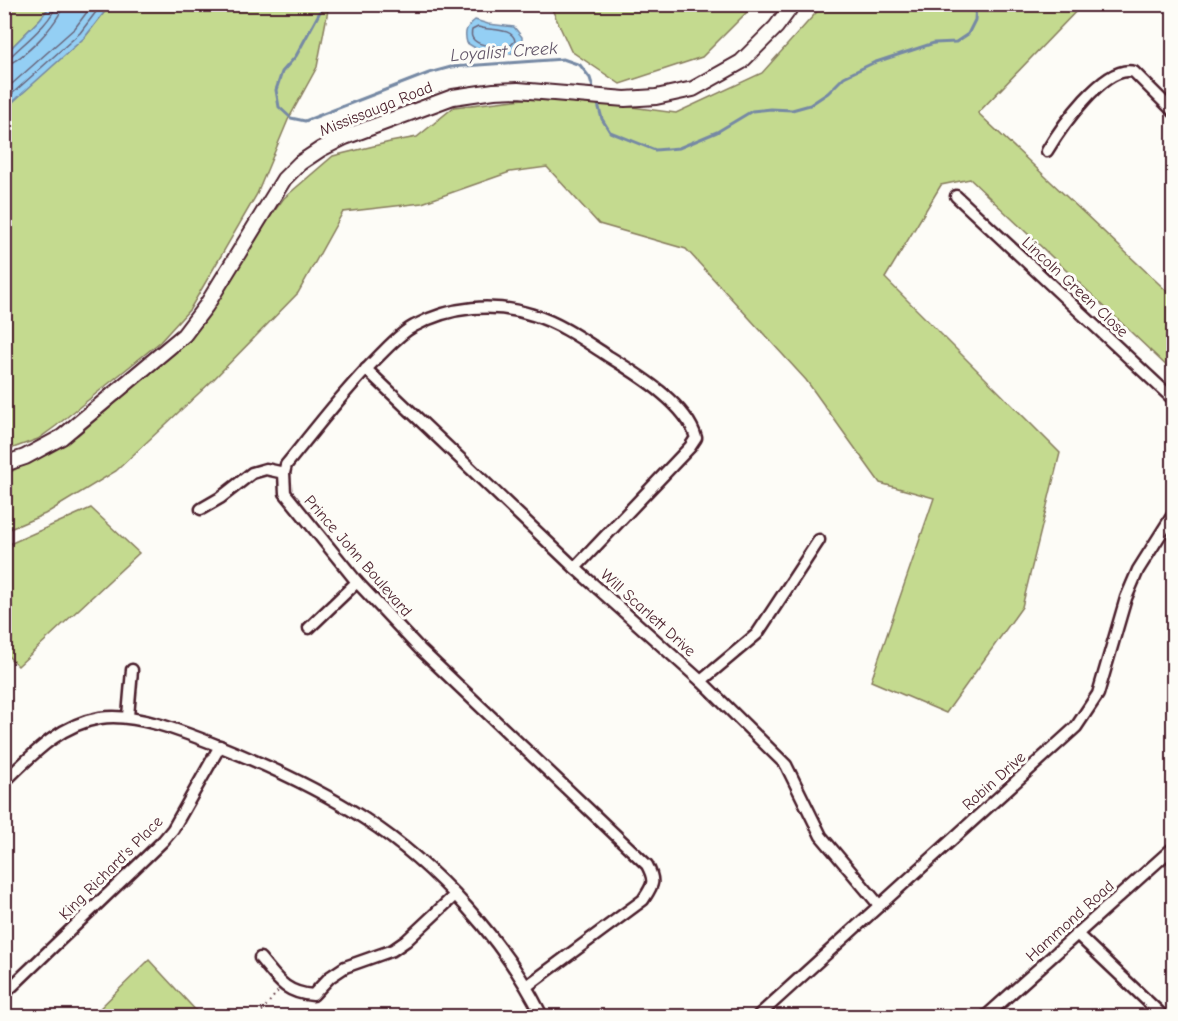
<svg xmlns="http://www.w3.org/2000/svg" width="1178" height="1021" font-family="'Comic Neue',sans-serif">
<style>
.green{fill:#c4da8f;stroke:#877c5d;stroke-width:1.5}
.water{fill:#94cff4;stroke:#7689a4;stroke-width:1.5}
.lines{fill:none;stroke-linecap:round;stroke-linejoin:round}
.shore{stroke:#68657b;stroke-width:1.5}
.stream{stroke:#7689a4;stroke-width:3}
.street-casing{stroke:#4a1f2b;stroke-width:15}
.secondary-casing{stroke:#4a1f2b;stroke-width:18}
.path{stroke:#4a1f2b;stroke-width:2;stroke-dasharray:1.5 4.5;stroke-linecap:butt}
.street{stroke:#fdfcf7;stroke-width:10}
.secondary{stroke:#fdfcf7;stroke-width:14}
.labels{text-anchor:middle;dominant-baseline:central;stroke-width:6;stroke-linejoin:round;paint-order:stroke}
.street-label{font-size:16px;fill:#4a1f2b;stroke:#fdfcf7}
.water-label{font-size:18px;font-style:italic;fill:#605467;stroke:#fdfcf7}
</style>
<rect width="100%" height="100%" fill="#fdfcf7"/>
<filter id="ink" filterUnits="userSpaceOnUse"><feTurbulence type="fractalNoise" baseFrequency=".0167" numOctaves="2"/><feDisplacementMap in="SourceGraphic" scale="12" xChannelSelector="R" yChannelSelector="G"/><feConvolveMatrix kernelMatrix="1 2 1 2 8 2 1 2 1" color-interpolation-filters="sRGB"/></filter>
<g filter="url(#ink)">
<g class="green">
<polygon points="5,5 51,5 40,19 5,54"/>
<polygon points="110,5 329,5 317,67 288,120 257,194 190,309 160,342 56,426 38,439 5,451 4,109 85,37"/>
<polygon points="550,5 754,5 702,57 620,84 571,51"/>
<polygon points="823,5 1082,5 978,113 1173,297 1173,372 970,179 941,185 885,278 1060,453 1022,607 946,713 871,681 934,498 880,483 806,380 686,249 599,224 547,167 510,172 422,203 343,212 298,293 213,380 116,471 45,514 5,531 5,475 78,435 119,400 200,323 248,247 284,198 333,156 390,142 417,137 454,107 550,96 676,113 762,73"/>
<polygon points="91,508 139,553 18,666 5,653 5,546"/>
<polygon points="149,960 201,1016 92,1016"/>
</g>
<g class="water">
<polygon points="51,5 110,5 85,37 5,109 5,54 40,19"/>
<path d="M475 20 488 24 514 27 522 37V43L511 54 480 51 467 43C464 32 466 27 475 20Z"/>
</g>
<g class="lines">
<g class="shore">
<path d="M478 27C490 31 513 27 515 41L509 47C498 46 467 48 472 30Z"/>
<path d="M4 58 11 56C23 44 54 20 56 4"/>
<path d="M4 65C20 64 62 20 63 4"/>
<polyline points="4,91 75,28 93,4"/>
<polyline points="4,101 80,33 102,4"/>
</g>
<g class="stream">
<polyline points="323,4 321,10 296,56 282,72 276,90 279,107 291,118 305,121 429,73 451,67 563,59 580,65 590,78 594,91"/>
<polyline points="597,100 602,119 610,132 655,150 679,148 717,132 752,111 771,109 792,110 810,105 828,93 844,77 873,63 934,43 956,42 968,34 975,20 976,4"/>
</g>
<defs>
<g id="street">
<path d="M1047 151C1060 129 1105 63 1134 72L1174 112"/>
<polyline points="956,196 1174,400"/>
<polyline points="366,369 575,568 701,681 786,765 821,836 879,905"/>
<polyline points="201,509 220,498 252,473 266,469 284,473"/>
<polyline points="309,628 357,582"/>
<polyline points="701,681 757,634 819,540"/>
<polyline points="128,716 132,670"/>
<path d="M4 782C33 754 59 725 100 718 135 712 186 733 219 746 269 766 319 789 365 819 436 865 505 941 542 1016"/>
<polyline points="1078,935 1163,1016"/>
<path d="M260 958C277 978 284 993 313 995L330 977 345 967 393 950 406 941 455 895"/>
<path d="M527 986 643 900C653 885 656 882 647 865L420 649 357 582 285 493 284 473 286 465C316 428 346 389 380 355 390 345 402 332 414 326 451 306 493 302 533 315 560 323 585 341 608 356 637 374 687 404 696 438L690 447 575 568"/>
<polyline points="4,994 163,841 173,829 220,746"/>
<polyline points="758,1016 1076,727 1098,694 1126,598 1138,570 1174,513"/>
<polyline points="986,1016 1174,847"/>
</g>
<polyline id="secondary" points="4,464 25,457 62,437 184,335 206,306 284,179 300,163 321,149 345,137 453,97 494,91 518,90 625,99 656,97 693,89 741,62 776,27 793,4"/>
</defs>
<use href="#street" class="street-casing"/>
<use href="#secondary" class="secondary-casing"/>
<polyline class="path" points="258,1016 278,991"/>
<use href="#street" class="street"/>
<use href="#secondary" class="secondary"/>
</g>
</g>
<g class="labels">
<g class="street-label">
<text transform="translate(376 109) rotate(-22)">Mississauga Road</text>
<text transform="translate(1075 287) rotate(43)">Lincoln Green Close</text>
<text transform="translate(358 556) rotate(49)">Prince John Boulevard</text>
<text transform="translate(648 613) rotate(42)">Will Scarlett Drive</text>
<text transform="translate(994 781) rotate(-42)">Robin Drive</text>
<text transform="translate(111 868) rotate(-45)">King Richard's Place</text>
<text transform="translate(1070 921) rotate(-42)">Hammond Road</text>
</g>
<g class="water-label">
<text transform="translate(504 52) rotate(-4)">Loyalist Creek</text>
</g>
</g>
<rect width="1178" height="1021" fill="none" stroke="#fdfcf7" stroke-width="24"/>
<rect x="12" y="12" width="1154" height="997" fill="none" stroke="#4a1f2b" stroke-width="2" filter="url(#ink)"/>
</svg>
